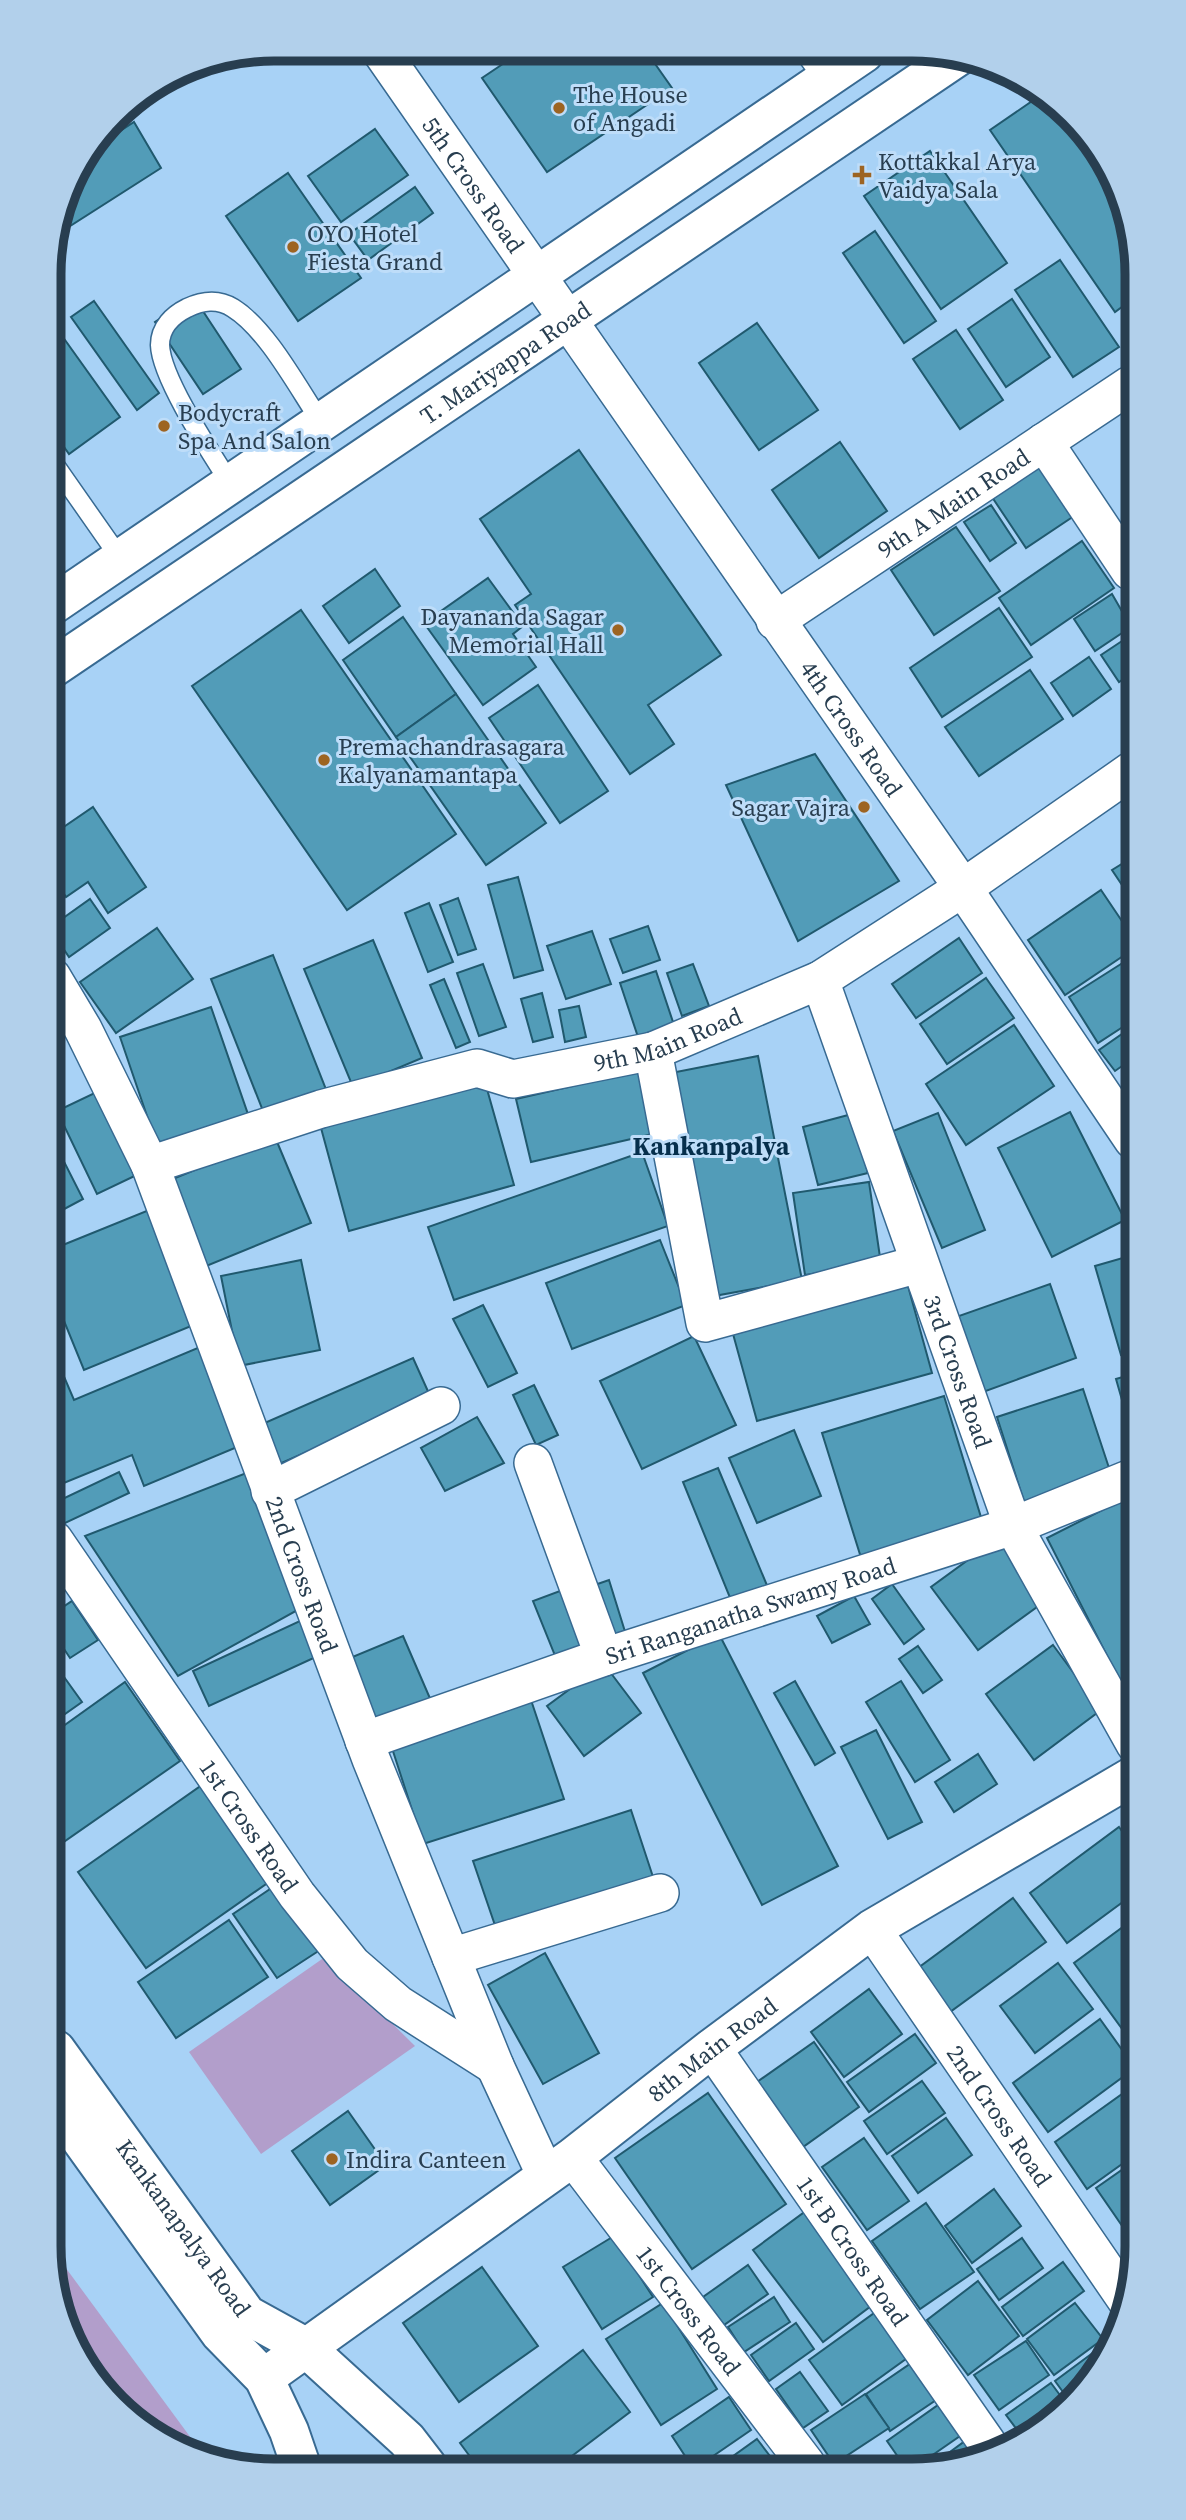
<svg xmlns="http://www.w3.org/2000/svg" width="1186" height="2520" font-family="'Source Serif 4',serif">
<style>
.built{fill:#8bc7f9}
.green{fill:#b29ecb}
.building{fill:#529cb8;stroke:#20596e;stroke-width:2}
.lines{fill:none;stroke-linecap:round;stroke-linejoin:round}
.lane-casing{stroke:#386a92;stroke-width:21}
.street-casing{stroke:#386a92;stroke-width:40}
.secondary-casing{stroke:#386a92;stroke-width:42}
.lane{stroke:#fff;stroke-width:18}
.street{stroke:#fff;stroke-width:37}
.secondary{stroke:#fff;stroke-width:38}
.poi-dot{fill:#9d6422;stroke:#beddf9;stroke-width:2.5}
.labels{text-anchor:middle;dominant-baseline:central;stroke-width:6;stroke-linejoin:round;paint-order:stroke}
.poi-label{font-size:24px;fill:#283e50;stroke:#beddf9;text-anchor:start}
.street-label{font-size:24px;fill:#283e50;stroke:#beddf9}
.neighbourhood-label{font-size:26px;font-weight:bold;fill:#062f4c;stroke:#beddf9}
.rim{fill:none;stroke:#283e50;stroke-width:9}
</style>
<rect width="100%" height="100%" fill="#a8d2f6"/>
<polygon class="built" points="50,447 80,491 50,511"/>
<g class="green">
<polygon points="325,1957 415,2046 261,2154 189,2052"/>
<polygon points="57,2256 202,2453 125,2415 79,2359 57,2305"/>
</g>
<g class="building">
<polygon points="522,51 646,51 672,88 547,172 482,78"/>
<polygon points="204,63 167,89 162,82 188,66"/>
<polygon points="1041,95 1061,105 1107,161 1129,215 1130,301 1115,312 990,130"/>
<polygon points="139,97 143,102 109,127 125,105"/>
<polygon points="134,122 161,168 56,235 72,174 91,150"/>
<polygon points="375,129 408,175 341,222 308,176"/>
<polygon points="930,151 1007,263 941,309 864,196"/>
<polygon points="288,173 361,278 298,321 226,216"/>
<polygon points="415,187 433,213 368,260 349,234"/>
<polygon points="875,231 936,321 904,343 843,253"/>
<polygon points="1060,260 1119,347 1073,377 1015,290"/>
<polygon points="193,296 241,369 203,394 155,322"/>
<polygon points="1012,299 1050,357 1006,387 968,329"/>
<polygon points="94,301 159,393 137,410 71,317"/>
<polygon points="50,319 120,417 69,454 50,427"/>
<polygon points="757,323 818,410 759,450 699,363"/>
<polygon points="956,330 1003,400 960,429 913,359"/>
<polygon points="840,442 887,511 819,558 772,490"/>
<polygon points="579,450 721,655 648,705 674,744 630,774 515,605 531,594 480,519"/>
<polygon points="1038,462 1074,516 1026,548 990,494"/>
<polygon points="991,505 1016,543 990,561 964,522"/>
<polygon points="956,527 1000,591 934,635 891,570"/>
<polygon points="1082,541 1114,588 1031,645 999,598"/>
<polygon points="375,569 400,606 349,643 323,606"/>
<polygon points="488,578 523,626 513,634 536,667 483,705 424,623"/>
<polygon points="1112,594 1131,627 1095,651 1074,619"/>
<polygon points="999,608 1032,657 942,717 910,668"/>
<polygon points="301,610 456,834 347,910 192,686"/>
<polygon points="403,617 456,694 396,737 343,660"/>
<polygon points="1131,635 1131,674 1119,682 1101,655"/>
<polygon points="1089,657 1111,689 1073,716 1051,683"/>
<polygon points="1030,670 1063,719 979,776 945,727"/>
<polygon points="538,685 608,791 560,823 489,718"/>
<polygon points="456,694 546,823 486,865 396,737"/>
<polygon points="815,754 899,881 798,941 726,785"/>
<polygon points="93,807 146,887 108,913 88,882 66,897 52,875 52,835"/>
<polygon points="1130,859 1132,860 1132,900 1112,870"/>
<polygon points="518,877 543,970 514,978 488,885"/>
<polygon points="1101,890 1132,936 1132,950 1065,995 1028,940"/>
<polygon points="458,898 476,949 458,955 440,905"/>
<polygon points="90,899 110,928 69,957 52,932 52,926"/>
<polygon points="429,903 453,962 428,972 405,913"/>
<polygon points="648,926 660,960 623,973 610,939"/>
<polygon points="157,928 193,979 116,1033 80,982"/>
<polygon points="592,931 611,984 566,999 547,946"/>
<polygon points="959,938 982,973 916,1018 892,984"/>
<polygon points="373,940 422,1058 353,1087 304,969"/>
<polygon points="273,955 327,1092 265,1116 211,979"/>
<polygon points="1132,957 1132,1021 1098,1043 1069,997"/>
<polygon points="483,964 506,1027 479,1036 457,973"/>
<polygon points="693,964 709,1006 682,1016 667,973"/>
<polygon points="656,971 674,1025 638,1037 620,983"/>
<polygon points="986,978 1014,1018 947,1064 920,1024"/>
<polygon points="444,979 470,1042 456,1048 430,985"/>
<polygon points="542,993 553,1037 533,1042 521,999"/>
<polygon points="579,1006 586,1037 565,1042 559,1010"/>
<polygon points="211,1007 251,1123 160,1154 120,1037"/>
<polygon points="1014,1025 1054,1086 966,1145 926,1084"/>
<polygon points="1132,1027 1132,1059 1115,1071 1099,1050"/>
<polygon points="758,1056 802,1280 714,1296 671,1073"/>
<polygon points="638,1071 653,1134 531,1162 516,1099"/>
<polygon points="485,1082 514,1185 349,1231 321,1128"/>
<polygon points="103,1089 143,1172 97,1194 57,1111"/>
<polygon points="1070,1112 1125,1220 1052,1257 998,1148"/>
<polygon points="938,1113 985,1230 942,1248 893,1131"/>
<polygon points="852,1114 868,1173 818,1185 803,1127"/>
<polygon points="275,1137 311,1223 199,1269 163,1183"/>
<polygon points="53,1140 83,1199 53,1215"/>
<polygon points="642,1152 668,1226 454,1300 428,1227"/>
<polygon points="869,1182 881,1264 805,1275 793,1193"/>
<polygon points="154,1208 201,1322 84,1370 53,1294 53,1249"/>
<polygon points="660,1240 686,1305 572,1349 546,1283"/>
<polygon points="1133,1255 1133,1352 1121,1355 1095,1266"/>
<polygon points="301,1260 320,1350 239,1366 221,1276"/>
<polygon points="905,1275 932,1373 757,1421 730,1323"/>
<polygon points="1050,1284 1076,1358 983,1392 956,1317"/>
<polygon points="483,1305 517,1373 488,1387 453,1319"/>
<polygon points="694,1336 736,1425 642,1469 600,1381"/>
<polygon points="200,1347 242,1445 144,1486 132,1455 54,1487 53,1351 74,1400"/>
<polygon points="413,1358 431,1398 277,1465 260,1425"/>
<polygon points="1133,1374 1134,1442 1116,1379"/>
<polygon points="534,1385 558,1435 536,1445 513,1395"/>
<polygon points="1083,1389 1112,1477 1025,1505 997,1417"/>
<polygon points="944,1396 984,1527 863,1564 822,1433"/>
<polygon points="477,1417 504,1463 445,1491 421,1448"/>
<polygon points="794,1430 821,1496 757,1523 729,1458"/>
<polygon points="718,1468 771,1595 735,1610 683,1482"/>
<polygon points="254,1470 303,1607 178,1676 85,1536"/>
<polygon points="119,1472 129,1493 63,1524 54,1503"/>
<polygon points="1134,1494 1135,1703 1132,1705 1047,1538"/>
<polygon points="1001,1536 1048,1599 978,1650 931,1587"/>
<polygon points="609,1580 627,1638 604,1645 586,1588"/>
<polygon points="892,1584 924,1629 904,1644 872,1599"/>
<polygon points="568,1588 591,1645 556,1658 533,1601"/>
<polygon points="854,1596 870,1624 832,1643 817,1616"/>
<polygon points="72,1601 98,1640 70,1658 54,1634 54,1613"/>
<polygon points="302,1620 318,1656 209,1706 193,1671"/>
<polygon points="719,1634 838,1866 762,1905 643,1673"/>
<polygon points="403,1636 432,1703 379,1726 350,1658"/>
<polygon points="1053,1645 1101,1710 1034,1760 986,1694"/>
<polygon points="918,1646 942,1680 923,1693 899,1659"/>
<polygon points="54,1663 82,1702 55,1721"/>
<polygon points="604,1664 641,1713 584,1756 547,1706"/>
<polygon points="795,1681 835,1753 815,1765 774,1693"/>
<polygon points="901,1681 950,1760 915,1782 866,1702"/>
<polygon points="125,1682 180,1761 55,1848 55,1732"/>
<polygon points="531,1700 564,1799 423,1844 391,1745"/>
<polygon points="876,1730 922,1822 888,1839 841,1747"/>
<polygon points="978,1754 997,1784 954,1812 935,1782"/>
<polygon points="202,1785 269,1882 146,1968 78,1872"/>
<polygon points="631,1810 656,1886 499,1937 473,1861"/>
<polygon points="1119,1827 1135,1849 1135,1893 1067,1943 1030,1893"/>
<polygon points="279,1883 323,1948 277,1978 233,1914"/>
<polygon points="1013,1898 1046,1942 950,2012 918,1968"/>
<polygon points="1135,1918 1136,2048 1074,1963"/>
<polygon points="229,1920 268,1977 176,2038 138,1982"/>
<polygon points="545,1953 599,2053 543,2084 488,1985"/>
<polygon points="1058,1963 1093,2009 1035,2053 1000,2006"/>
<polygon points="869,1989 902,2034 844,2077 811,2032"/>
<polygon points="1100,2019 1135,2068 1048,2132 1013,2083"/>
<polygon points="915,2034 936,2063 869,2112 847,2082"/>
<polygon points="814,2042 859,2107 803,2147 757,2082"/>
<polygon points="922,2081 945,2113 887,2154 864,2121"/>
<polygon points="1136,2084 1136,2154 1087,2189 1055,2142"/>
<polygon points="708,2093 786,2204 692,2269 615,2158"/>
<polygon points="348,2111 386,2165 330,2205 292,2151"/>
<polygon points="946,2118 972,2155 918,2193 892,2156"/>
<polygon points="864,2138 909,2201 867,2230 822,2167"/>
<polygon points="1136,2160 1136,2246 1096,2188"/>
<polygon points="994,2189 1021,2226 972,2263 945,2226"/>
<polygon points="926,2203 974,2272 920,2309 872,2241"/>
<polygon points="814,2205 883,2297 823,2342 753,2250"/>
<polygon points="614,2236 653,2297 602,2329 563,2267"/>
<polygon points="1022,2238 1043,2268 999,2300 977,2269"/>
<polygon points="1063,2262 1084,2291 1023,2336 1002,2307"/>
<polygon points="748,2265 768,2294 724,2325 703,2297"/>
<polygon points="482,2267 538,2346 459,2402 403,2323"/>
<polygon points="978,2281 1019,2336 968,2375 927,2320"/>
<polygon points="774,2297 790,2322 744,2352 728,2327"/>
<polygon points="663,2303 717,2389 661,2425 606,2339"/>
<polygon points="1075,2303 1103,2339 1054,2375 1027,2339"/>
<polygon points="877,2311 910,2356 842,2405 809,2360"/>
<polygon points="796,2323 814,2349 769,2381 751,2355"/>
<polygon points="1026,2341 1049,2375 999,2410 974,2375"/>
<polygon points="1102,2346 1107,2352 1081,2394 1071,2403 1055,2381"/>
<polygon points="583,2350 630,2412 560,2465 477,2466 460,2443"/>
<polygon points="923,2355 948,2392 890,2431 866,2394"/>
<polygon points="800,2372 828,2411 803,2428 776,2389"/>
<polygon points="1051,2383 1068,2406 1037,2433 1024,2439 1006,2415"/>
<polygon points="865,2394 889,2428 834,2464 811,2430"/>
<polygon points="729,2397 751,2430 700,2465 691,2465 672,2436"/>
<polygon points="938,2405 960,2436 921,2463 903,2464 887,2441"/>
<polygon points="757,2439 776,2464 722,2464"/>
<polygon points="965,2441 979,2460 971,2463 935,2463"/>
</g>
<g class="lines">
<defs>
<g id="lane">
<polyline points="804,52 824,80"/>
<polyline points="50,458 120,558"/>
<path d="M230 483C211 453 161 378 160 345 160 327 173 315 187 308 202 301 217 298 233 308 267 329 298 388 321 422"/>
</g>
<g id="street">
<path id="s1" d="M380 50 963 888 1133 1140"/>
<polyline points="1044,442 1130,571"/>
<path id="s2" d="M775 621 1130 385"/>
<path id="s3" d="M52 977 83 1029 150 1165 371 1759 495 2066 546 2176"/>
<path id="s4" d="M820 980 1013 1526 1135 1744"/>
<polyline points="653,1051 705,1323 919,1264"/>
<path id="s5" d="M150 1165 321 1109 477 1068 513 1079 653 1051 820 980 963 888 1131 771"/>
<polyline points="533,1463 604,1657"/>
<polyline points="270,1491 441,1406"/>
<path id="s6" d="M54 1540 297 1895 352 1964 398 2004 495 2066"/>
<path id="s7" d="M364 1741 604 1657 1013 1526 1134 1477"/>
<path id="s8" d="M872 1929 1127 2301"/>
<polyline points="451,1957 660,1893"/>
<path id="s9" d="M712 2048 994 2453"/>
<path id="s10" d="M573 2157 806 2464"/>
</g>
<g id="secondary">
<polyline points="51,606 864,53"/>
<path id="s11" d="M51 669 960 55"/>
<path id="s12" d="M56 2050 247 2315 305 2347 407 2440 427 2466"/>
<polyline points="56,2105 220,2333 264,2378 289,2431 301,2466"/>
<path id="s13" d="M264 2378 573 2157 712 2048 872 1929 1135 1775"/>
</g>
</defs>
<use href="#lane" class="lane-casing"/>
<use href="#street" class="street-casing"/>
<use href="#secondary" class="secondary-casing"/>
<use href="#lane" class="lane"/>
<use href="#street" class="street"/>
<use href="#secondary" class="secondary"/>
</g>
<g class="poi-dot">
<circle cx="559" cy="108" r="7"/>
<path d="M858.5 164.5h7v7h7v7h-7v7h-7v-7h-7v-7h7z"/>
<circle cx="293" cy="247" r="7"/>
<circle cx="164" cy="426" r="7"/>
<circle cx="618" cy="630" r="7"/>
<circle cx="324" cy="760" r="7"/>
<circle cx="864" cy="807" r="7"/>
<circle cx="332" cy="2159" r="7"/>
</g>
<g class="labels">
<g class="poi-label">
<text x="573" y="94">The House<tspan x="573" dy="28">of Angadi</tspan></text>
<text x="878" y="161">Kottakkal Arya<tspan x="878" dy="28">Vaidya Sala</tspan></text>
<text x="307" y="233">OYO Hotel<tspan x="307" dy="28">Fiesta Grand</tspan></text>
<text x="178" y="412">Bodycraft<tspan x="178" dy="28">Spa And Salon</tspan></text>
<text x="604" y="616" text-anchor="end">Dayananda Sagar<tspan x="604" dy="28">Memorial Hall</tspan></text>
<text x="338" y="746">Premachandrasagara<tspan x="338" dy="28">Kalyanamantapa</tspan></text>
<text x="850" y="807" text-anchor="end">Sagar Vajra</text>
<text x="346" y="2159">Indira Canteen</text>
</g>
<g class="street-label">
<text stroke="none"><textPath href="#s1" startOffset="164">5th Cross Road</textPath></text>
<text stroke="none"><textPath href="#s11" startOffset="548">T. Mariyappa Road</textPath></text>
<text stroke="none"><textPath href="#s2" startOffset="214">9th A Main Road</textPath></text>
<text stroke="none"><textPath href="#s1" startOffset="826">4th Cross Road</textPath></text>
<text stroke="none"><textPath href="#s5" startOffset="539">9th Main Road</textPath></text>
<text stroke="none"><textPath href="#s4" startOffset="415">3rd Cross Road</textPath></text>
<text stroke="none"><textPath href="#s3" startOffset="649">2nd Cross Road</textPath></text>
<text stroke="none"><textPath href="#s7" startOffset="408">Sri Ranganatha Swamy Road</textPath></text>
<text stroke="none"><textPath href="#s6" startOffset="346">1st Cross Road</textPath></text>
<text stroke="none"><textPath href="#s13" startOffset="556">8th Main Road</textPath></text>
<text stroke="none"><textPath href="#s8" startOffset="226">2nd Cross Road</textPath></text>
<text stroke="none"><textPath href="#s12" startOffset="219">Kankanapalya Road</textPath></text>
<text stroke="none"><textPath href="#s9" startOffset="247">1st B Cross Road</textPath></text>
<text stroke="none"><textPath href="#s10" startOffset="192">1st Cross Road</textPath></text>
</g>
<g class="neighbourhood-label">
<text x="711" y="1146">Kankanpalya</text>
</g>
</g>
<path d="M0 0H1186V2520H0ZM274 61H912A213 213 0 0 1 1125 274V2246A213 213 0 0 1 912 2459H274A213 213 0 0 1 61 2246V274A213 213 0 0 1 274 61Z" fill="#b2d0eb" fill-rule="evenodd"/>
<path class="rim" d="M274 61H912A213 213 0 0 1 1125 274V2246A213 213 0 0 1 912 2459H274A213 213 0 0 1 61 2246V274A213 213 0 0 1 274 61Z"/>
</svg>
